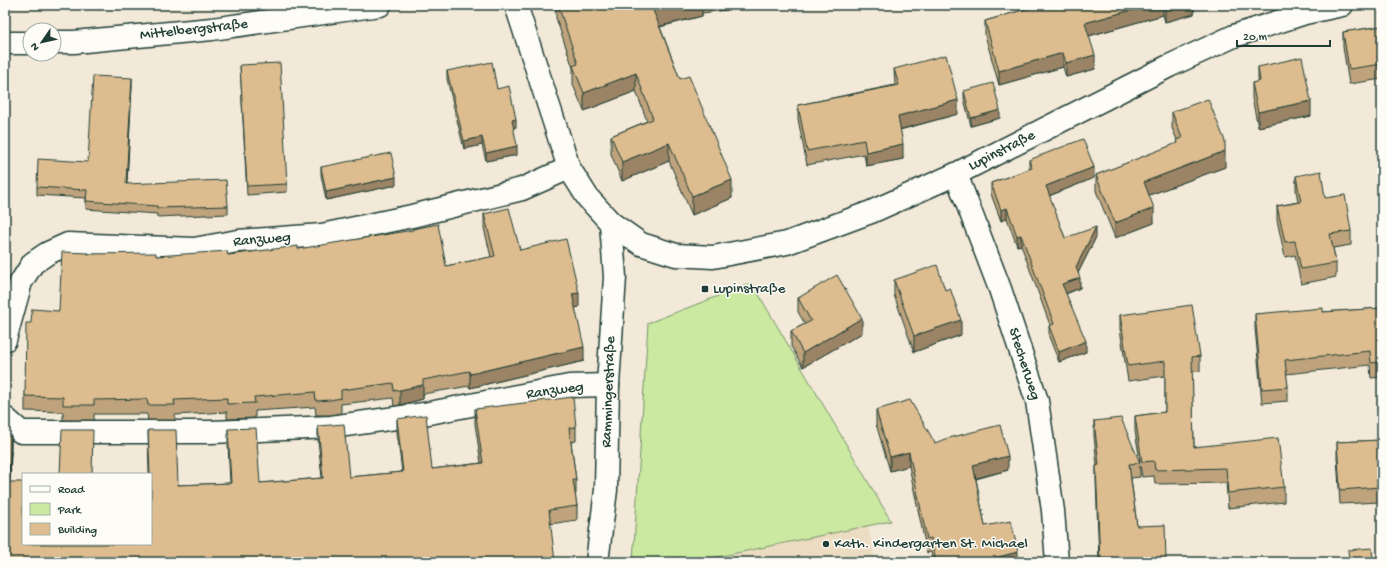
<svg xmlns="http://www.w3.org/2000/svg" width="1387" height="567" font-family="'Gochi Hand',sans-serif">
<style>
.built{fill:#ecdcc2}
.green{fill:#cbe9a1;stroke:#75936a}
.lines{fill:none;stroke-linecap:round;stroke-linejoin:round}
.minor-casing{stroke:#1f3d34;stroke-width:25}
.minor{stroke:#fdfcf7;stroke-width:22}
.wall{fill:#bea37c;stroke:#1f3d34}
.shaded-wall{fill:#9b8465;stroke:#1f3d34}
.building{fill:#ddbd90;stroke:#1f3d34}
.poi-dot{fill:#1f3d34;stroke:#fdfcf7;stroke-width:1.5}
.labels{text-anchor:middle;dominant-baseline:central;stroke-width:3;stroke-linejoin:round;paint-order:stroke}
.street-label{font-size:15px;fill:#1f3d34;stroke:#fdfcf7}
.poi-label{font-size:15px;fill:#1f3d34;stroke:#fdfcf7;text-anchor:start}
</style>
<rect width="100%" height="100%" fill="#f3e9d8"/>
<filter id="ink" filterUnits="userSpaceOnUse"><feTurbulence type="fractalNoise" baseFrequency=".025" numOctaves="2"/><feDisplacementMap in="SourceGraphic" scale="8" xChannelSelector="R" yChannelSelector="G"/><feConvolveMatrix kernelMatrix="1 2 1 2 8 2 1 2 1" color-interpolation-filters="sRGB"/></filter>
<g filter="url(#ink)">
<polygon class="built" points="868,525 875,562 693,562"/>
<polygon class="green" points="752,283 891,521 693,562 633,562 648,323"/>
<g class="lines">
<defs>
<g id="minor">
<polyline points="516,5 569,168 588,198 611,223 641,244 676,255 713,257 787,243 871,212 956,174 1169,66 1234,36 1305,13 1342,5"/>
<polyline points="54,42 74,42 212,29 380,5"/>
<polyline points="5,43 30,43"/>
<polyline points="956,174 1000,289 1037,401 1053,511 1057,562"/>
<polyline points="5,340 21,282 33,263 48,253 68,244 194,249 238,241 322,235 412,216 522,189 569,168"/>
<polyline points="5,418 21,432 211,432 331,427 424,414 569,386 608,385"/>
<polyline points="597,562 606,490 608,385 615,277 611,223"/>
</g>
</defs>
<use href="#minor" class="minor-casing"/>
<use href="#minor" class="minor"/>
</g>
<g class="wall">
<polygon points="556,5 767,5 702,13 702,16 660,27 680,79 732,198 692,215 669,161 622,181 611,154 611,136 647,121 636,91 584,111 573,85 573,68 556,18"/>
<polygon points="1040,5 1194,5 1194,14 1165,22 1163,15 1089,36 1095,69 1066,77 1063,67 999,85 985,35 985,21"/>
<polygon points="1382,26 1382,79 1349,84 1343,47 1343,32"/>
<polygon points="240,65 287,184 287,192 247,195"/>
<polygon points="1258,67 1311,116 1258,127 1252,98 1252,83 1258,82"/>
<polygon points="894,69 958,114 900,130 903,159 866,166 864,154 807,165 798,119 798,105 895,85"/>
<polygon points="447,71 497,89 516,127 513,128 517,155 486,161 482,145 464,149 447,79"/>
<polygon points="132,86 127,184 228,206 228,214 157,217 157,214 86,209 86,198 37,195 37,187 88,162"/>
<polygon points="964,91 1000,118 971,126 964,99"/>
<polygon points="1172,112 1225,167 1149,195 1154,223 1115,238 1096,191 1096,175 1176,144 1177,140 1172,128"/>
<polygon points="1029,160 1094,178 1049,196 1065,238 1096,237 1078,273 1080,288 1066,294 1086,352 1059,362 1049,337 1049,326 1050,325 1021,245 1017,246 1007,218 1001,221 991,194 991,183 1029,169"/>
<polygon points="321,167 396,185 326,200 321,175"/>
<polygon points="1296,176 1325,198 1351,231 1351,245 1333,248 1336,263 1336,277 1301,284 1295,255 1285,257 1277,220 1277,206 1298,202 1296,190"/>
<polygon points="484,214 520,250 579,307 575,308 584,361 470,388 469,386 423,394 423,399 400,405 394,406 393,398 341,404 341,413 330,415 316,415 315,407 255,411 255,418 227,419 227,412 175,415 175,420 148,420 147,414 94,414 94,420 63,420 63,412 25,411 25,396 31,323 59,311 88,254 156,256 228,255 298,249 446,266 491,257 484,228"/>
<polygon points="894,280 961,335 914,352 894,295"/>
<polygon points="798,298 862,333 803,367 791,346 791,331 805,324 798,312"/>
<polygon points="1382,308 1382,377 1371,378 1370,365 1286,374 1288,387 1288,401 1262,403 1255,328 1255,314 1323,312"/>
<polygon points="1120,315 1200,356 1200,371 1192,372 1194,447 1284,487 1284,502 1228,508 1226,483 1155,484 1154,476 1142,477 1140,466 1140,477 1131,478 1137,526 1166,562 1099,562 1096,480 1096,466 1097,465 1094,436 1094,421 1140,461 1135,431 1135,416 1165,412 1165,376 1128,381 1120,329"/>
<polygon points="475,409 576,427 576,441 571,442 576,480 576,494 575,494 577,506 577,520 550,524 5,562 11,451 9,482 151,544 151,474 149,474 148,430 178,485 230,483 228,444 228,429 260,483 322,478 318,440 318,426 349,477 402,472 397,433 397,419 432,469 481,463 475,424"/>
<polygon points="876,410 935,443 1008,470 976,479 985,526 1018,562 933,562 931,552 927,553 909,466 890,471 876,424"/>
<polygon points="1382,440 1382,529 1381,529 1380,502 1340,504 1337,457 1337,442"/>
</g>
<g class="shaded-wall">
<polygon points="674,5 702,5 702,16 653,28 653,10"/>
<polygon points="1149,5 1163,5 1163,15 1085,37 1085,23"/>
<polygon points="1174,5 1194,5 1194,14 1165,22 1165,7"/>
<polygon points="1063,53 1063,67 999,85 999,71"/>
<polygon points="1095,55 1095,69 1066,77 1066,63"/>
<polygon points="636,73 636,91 584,111 584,93"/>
<polygon points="132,78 132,86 126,192 126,184"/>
<polygon points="958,100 958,114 898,130 898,116"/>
<polygon points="1311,101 1311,116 1258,127 1258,112"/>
<polygon points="1000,110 1000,118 971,126 971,118"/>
<polygon points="516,119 516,127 512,129 512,120"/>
<polygon points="482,137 482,145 464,149 464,141"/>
<polygon points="669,143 669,161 622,181 622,162"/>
<polygon points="903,144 903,159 866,166 866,152"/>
<polygon points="517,146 517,155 486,161 486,153"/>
<polygon points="1225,151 1225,167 1144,197 1144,182"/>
<polygon points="1094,167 1094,178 1046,197 1046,186"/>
<polygon points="396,177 396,185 326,200 326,192"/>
<polygon points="732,180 732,198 692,215 692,196"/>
<polygon points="1007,208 1007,218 1001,221 1001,210"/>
<polygon points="1154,208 1154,223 1115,238 1115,223"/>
<polygon points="1096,227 1096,237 1076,277 1076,267"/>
<polygon points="1021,235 1021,245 1017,246 1017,236"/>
<polygon points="1080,278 1080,288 1062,295 1062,284"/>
<polygon points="579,293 579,307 572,309 572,294"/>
<polygon points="862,318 862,333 803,367 803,353"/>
<polygon points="961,320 961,335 914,352 914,336"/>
<polygon points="1086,341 1086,352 1059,362 1059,352"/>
<polygon points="584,347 584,361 470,388 470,374"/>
<polygon points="423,385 423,399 400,405 400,390"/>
<polygon points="11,436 11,451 9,496 9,482"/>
<polygon points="909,452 909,466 890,471 890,457"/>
<polygon points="1008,456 1008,470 973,479 973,465"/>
<polygon points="1018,552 1018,562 994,562 994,558"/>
</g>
<g class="building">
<polygon points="558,5 674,5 653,10 680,79 689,76 732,180 692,196 669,143 622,162 611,136 653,119 636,73 584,93 573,66 578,64"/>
<polygon points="1040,5 1149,5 1085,23 1095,55 1066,63 1063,53 999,71 985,21"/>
<polygon points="1164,5 1174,5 1165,7"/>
<polygon points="1382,26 1382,64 1349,69 1343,32"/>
<polygon points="946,55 958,100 898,116 903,144 866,152 864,140 807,151 798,105 899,85 894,69"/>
<polygon points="1302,57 1311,101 1258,112 1252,83 1260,81 1258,67"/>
<polygon points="492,62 497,89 509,86 516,119 512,120 517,146 486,153 482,137 464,141 447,71"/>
<polygon points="280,63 287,184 247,186 240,65"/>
<polygon points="93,76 132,78 126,184 226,180 228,206 157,208 157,206 86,201 87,190 37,187 38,159 88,162"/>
<polygon points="993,83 1000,110 971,118 964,91"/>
<polygon points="1208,99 1225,141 1225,151 1144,182 1154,208 1115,223 1096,175 1177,143 1176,140 1182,138 1172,112"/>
<polygon points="1083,139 1094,167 1046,186 1065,238 1096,227 1076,267 1080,278 1062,284 1086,341 1059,352 1049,326 1054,324 1021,235 1017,236 1007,208 1001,210 991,183 1032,168 1029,160"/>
<polygon points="391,153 396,177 326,192 321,167"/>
<polygon points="1321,171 1325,198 1345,195 1351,231 1330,234 1336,263 1301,269 1295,241 1285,242 1277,206 1301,202 1296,176"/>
<polygon points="509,208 520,250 566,239 579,293 572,294 584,347 470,374 469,371 423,380 423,385 400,390 394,391 393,383 341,390 341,398 330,400 316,401 315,392 254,397 255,403 227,404 227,398 174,400 175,405 148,405 147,399 94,400 94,405 63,405 63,397 25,396 26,323 31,323 32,309 59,311 62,252 88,253 88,254 156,253 156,256 227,251 228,255 298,246 298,249 413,230 413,229 438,224 446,266 495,256 484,214"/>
<polygon points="937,265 945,290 950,288 961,320 914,336 894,280"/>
<polygon points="837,275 862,318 803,353 791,331 811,321 798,298"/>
<polygon points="1192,305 1200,356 1192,357 1194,447 1278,438 1284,487 1228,493 1226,468 1155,470 1154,461 1142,462 1135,416 1165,412 1165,361 1128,366 1120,315"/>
<polygon points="1323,308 1323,312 1382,308 1382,362 1371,363 1370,351 1285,360 1288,387 1262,389 1255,314"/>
<polygon points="573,397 576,427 569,428 576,480 573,480 577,506 549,510 555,562 5,562 5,436 11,436 9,482 23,482 23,544 151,544 151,474 150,474 148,430 176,430 178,485 231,483 228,429 256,428 260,483 323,478 318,426 344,424 349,477 403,472 397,419 426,415 432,469 483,463 475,409"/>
<polygon points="910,400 935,443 945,439 1000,425 1008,456 973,465 985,526 1011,521 1018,552 994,558 995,562 936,562 931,538 927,539 909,452 890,457 876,410"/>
<polygon points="1121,418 1140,463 1129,464 1137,526 1165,525 1166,562 1100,562 1096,466 1099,465 1094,421"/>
<polygon points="62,430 93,430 92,474 60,474"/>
<polygon points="1382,440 1382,515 1381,515 1380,487 1340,490 1337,442"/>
<polygon points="1372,548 1373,562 1302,562 1302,561 1349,559 1348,550"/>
</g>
</g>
<g class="poi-dot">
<rect x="701" y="285" width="8" height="8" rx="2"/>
<circle cx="826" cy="544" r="4"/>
</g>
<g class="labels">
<g class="street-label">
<text transform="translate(194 30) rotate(-6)">Mittelbergstraße</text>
<text transform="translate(1002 151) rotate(-27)">Lupinstraße</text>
<text transform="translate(262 240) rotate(-5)">Ranzweg</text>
<text transform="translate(1024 364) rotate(72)">Stecherweg</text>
<text transform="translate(555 391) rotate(-8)">Ranzweg</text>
<text transform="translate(609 392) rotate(-88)">Rammingerstraße</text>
</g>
<g class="poi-label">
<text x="713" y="289">Lupinstraße</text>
<text x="834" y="544">Kath. Kindergarten St. Michael</text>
</g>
</g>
<rect width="1387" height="567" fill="none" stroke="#fdfcf7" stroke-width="20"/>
<rect x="10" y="10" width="1367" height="547" fill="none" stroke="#1f3d34" stroke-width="1.5" filter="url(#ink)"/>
<rect x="22" y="473" width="130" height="72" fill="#fdfcf7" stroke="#a4b0a9"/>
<rect x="30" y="486" width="20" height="6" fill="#fdfcf7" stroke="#a4b0a9"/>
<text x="58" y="493" font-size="12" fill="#1f3d34">Road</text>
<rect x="30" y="503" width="20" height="12" fill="#cbe9a1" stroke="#a4b0a9"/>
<text x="58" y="513" font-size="12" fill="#1f3d34">Park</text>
<rect x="30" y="523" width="20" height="12" fill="#ddbd90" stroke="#a4b0a9"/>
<text x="58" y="533" font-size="12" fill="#1f3d34">Building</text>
<g transform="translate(42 42) rotate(236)"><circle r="19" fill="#fdfcf7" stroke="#a4b0a9"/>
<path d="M0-3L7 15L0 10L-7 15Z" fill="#1f3d34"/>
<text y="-6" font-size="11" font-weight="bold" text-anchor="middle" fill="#1f3d34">N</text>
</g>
<path d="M1237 40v6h93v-6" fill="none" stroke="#1f3d34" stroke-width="2"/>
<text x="1243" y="40" font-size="12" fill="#1f3d34" stroke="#fdfcf7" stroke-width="3" paint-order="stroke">20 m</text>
</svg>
